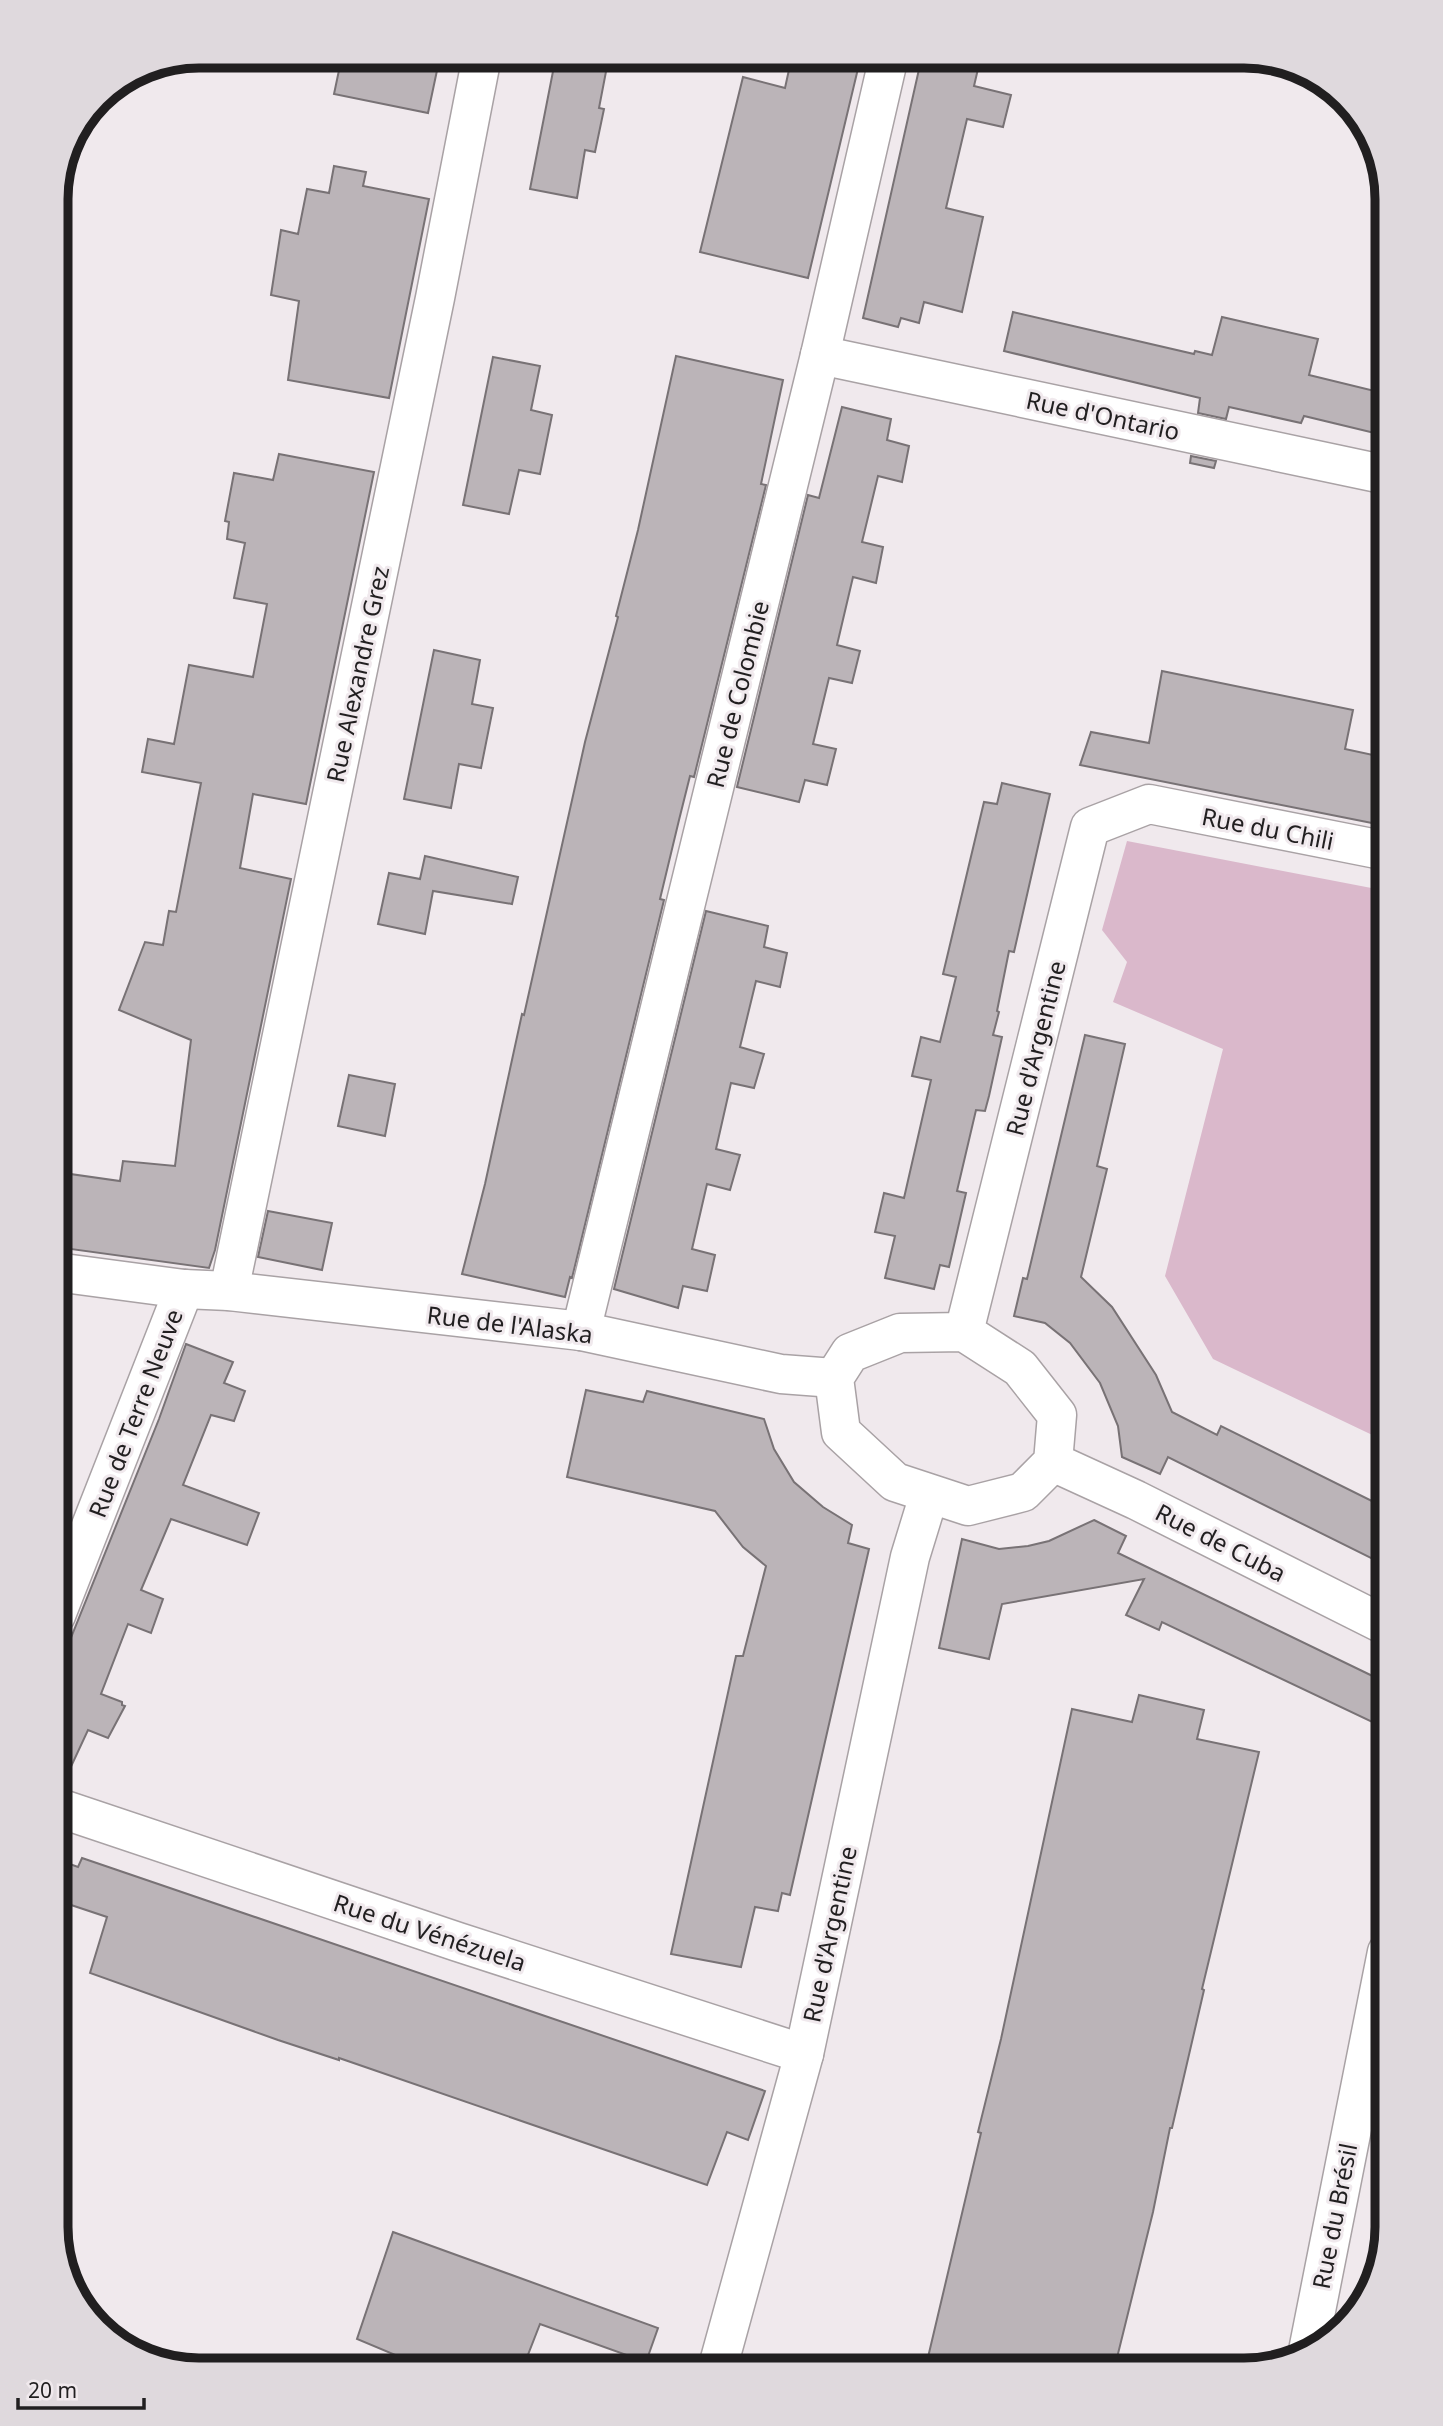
<svg xmlns="http://www.w3.org/2000/svg" width="1443" height="2426" font-family="'Noto Sans',sans-serif">
<style>
.green{fill:#dab8cb}
.building{fill:#bbb4b8;stroke:#787275;stroke-width:2}
.lines{fill:none;stroke-linecap:round;stroke-linejoin:round}
.minor-casing{stroke:#a9a2a5;stroke-width:41}
.minor{stroke:#fff;stroke-width:38}
.labels{text-anchor:middle;dominant-baseline:central;stroke-width:6;stroke-linejoin:round;paint-order:stroke}
.street-label{font-size:24px;fill:#211f20;stroke:#f0e9ed}
.rim{fill:none;stroke:#211f20;stroke-width:9}
</style>
<rect width="100%" height="100%" fill="#f0e9ed"/>
<polygon class="green" points="1127,841 1387,891 1387,1442 1213,1359 1165,1276 1223,1049 1113,1002 1127,962 1102,930"/>
<g class="building">
<polygon points="342,56 415,56 439,61 428,113 334,94"/>
<polygon points="556,56 609,56 599,108 604,109 595,152 585,150 577,198 530,189"/>
<polygon points="792,56 861,56 808,278 700,252 743,77 785,88"/>
<polygon points="922,56 981,56 974,86 1011,95 1003,127 967,119 946,208 983,217 962,312 924,302 919,323 901,318 898,327 863,318"/>
<polygon points="334,166 366,172 363,186 429,199 389,398 288,380 299,301 271,295 281,230 298,234 307,189 329,193"/>
<polygon points="1013,312 1194,354 1195,351 1212,355 1222,317 1318,339 1309,375 1387,394 1387,436 1304,416 1301,423 1229,407 1226,419 1198,413 1200,398 1004,351"/>
<polygon points="676,356 783,380 761,484 766,485 694,777 690,776 679,820 660,899 664,900 572,1278 570,1277 565,1297 462,1274 485,1184 522,1014 524,1015 585,742 618,617 616,616 638,530"/>
<polygon points="493,357 540,366 531,410 552,415 540,474 519,470 509,514 463,505"/>
<polygon points="842,407 891,419 887,440 909,446 902,482 878,476 862,542 883,547 876,583 853,577 837,645 860,651 852,683 829,678 813,744 836,749 827,785 805,780 799,802 737,787 808,495 819,498"/>
<polygon points="279,454 374,472 306,804 253,794 240,868 291,879 215,1250 209,1268 56,1247 56,1172 120,1181 123,1161 175,1166 191,1040 119,1010 145,942 163,945 169,911 176,912 201,783 142,772 148,739 174,744 189,665 253,677 267,604 234,598 245,543 227,539 229,522 225,521 234,473 273,480"/>
<polygon points="1191,456 1216,461 1214,468 1190,463"/>
<polygon points="434,650 480,660 472,704 493,708 481,768 459,764 451,808 404,799"/>
<polygon points="1162,671 1353,710 1345,749 1387,758 1387,826 1080,765 1091,732 1149,743"/>
<polygon points="1002,783 1050,794 1014,952 1009,951 997,1011 999,1012 993,1035 1002,1037 989,1096 985,1111 976,1110 957,1191 966,1193 949,1267 940,1265 934,1289 885,1278 895,1236 875,1232 884,1193 904,1198 931,1080 912,1076 921,1037 940,1042 956,977 943,974 984,802 997,804"/>
<polygon points="425,856 518,877 512,904 433,891 425,934 378,924 389,873 420,879"/>
<polygon points="706,911 768,926 764,947 787,953 780,987 756,981 740,1047 764,1054 754,1088 731,1083 716,1149 740,1155 730,1190 707,1184 692,1249 715,1255 707,1291 683,1286 678,1308 614,1289"/>
<polygon points="1085,1035 1125,1044 1097,1166 1107,1169 1081,1277 1112,1307 1156,1375 1172,1412 1217,1435 1221,1426 1378,1504 1374,1513 1387,1519 1387,1566 1168,1457 1160,1474 1122,1457 1118,1426 1100,1383 1070,1343 1045,1323 1014,1316 1023,1278 1027,1279"/>
<polygon points="349,1075 395,1084 385,1136 338,1126"/>
<polygon points="268,1211 332,1223 322,1270 258,1257"/>
<polygon points="186,1344 233,1362 224,1383 245,1391 234,1421 211,1415 183,1485 259,1513 247,1545 171,1519 141,1590 163,1599 151,1633 128,1624 101,1694 122,1702 122,1705 125,1706 108,1738 88,1730 62,1786 56,1786 56,1675 159,1419"/>
<polygon points="586,1390 643,1402 647,1391 764,1419 774,1449 794,1482 823,1507 852,1525 848,1543 869,1549 790,1895 782,1893 778,1911 755,1907 741,1967 671,1954 736,1656 743,1656 766,1566 743,1547 715,1511 567,1477"/>
<polygon points="1094,1520 1126,1536 1118,1553 1387,1683 1387,1729 1162,1622 1159,1630 1126,1615 1144,1579 1002,1604 989,1659 939,1648 962,1539 999,1549 1028,1546 1049,1541"/>
<polygon points="1139,1695 1204,1710 1197,1739 1259,1752 1202,1989 1204,1990 1172,2128 1170,2128 1153,2212 1114,2370 925,2370 981,2133 978,2132 1001,2039 1072,1709 1132,1722"/>
<polygon points="82,1858 765,2091 748,2140 727,2132 707,2185 339,2058 339,2060 278,2040 90,1973 107,1917 56,1900 56,1859 78,1867"/>
<polygon points="393,2232 658,2328 646,2362 540,2324 522,2370 431,2370 357,2339"/>
</g>
<g class="lines">
<defs>
<g id="minor">
<polyline points="820,355 1387,475"/>
<polyline points="56,1272 184,1289 229,1291 581,1331 781,1374 834,1378"/>
<polyline points="229,1291 435,298 482,56"/>
<polyline points="581,1331 820,355 889,56"/>
<polyline points="964,1332 900,1333 850,1353 834,1378 841,1432 895,1482 968,1506 1023,1492 1053,1462 1057,1415 1020,1368 964,1332 1090,827 1149,804 1387,851"/>
<polyline points="1053,1462 1136,1500 1387,1626"/>
<polyline points="56,1615 184,1289"/>
<polyline points="56,1807 458,1942 804,2054"/>
<polyline points="1307,2356 1387,1952"/>
<polyline points="717,2370 804,2054 910,1557 929,1495"/>
</g>
</defs>
<use href="#minor" class="minor-casing"/>
<use href="#minor" class="minor"/>
</g>
<g class="labels">
<g class="street-label">
<text transform="translate(1103 415) rotate(12)">Rue d'Ontario</text>
<text transform="translate(357 674) rotate(-78)">Rue Alexandre Grez</text>
<text transform="translate(737 694) rotate(-76)">Rue de Colombie</text>
<text transform="translate(1268 828) rotate(11)">Rue du Chili</text>
<text transform="translate(1035 1048) rotate(-76)">Rue d'Argentine</text>
<text transform="translate(510 1324) rotate(7)">Rue de l'Alaska</text>
<text transform="translate(135 1413) rotate(-69)">Rue de Terre Neuve</text>
<text transform="translate(1221 1542) rotate(27)">Rue de Cuba</text>
<text transform="translate(430 1932) rotate(18)">Rue du Vénézuela</text>
<text transform="translate(829 1934) rotate(-78)">Rue d'Argentine</text>
<text transform="translate(1334 2216) rotate(-79)">Rue du Brésil</text>
</g>
</g>
<path d="M0 0H1443V2426H0ZM199 68H1244A131 131 0 0 1 1375 199V2227A131 131 0 0 1 1244 2358H199A131 131 0 0 1 68 2227V199A131 131 0 0 1 199 68Z" fill="#dfd9dd" fill-rule="evenodd"/>
<path class="rim" d="M199 68H1244A131 131 0 0 1 1375 199V2227A131 131 0 0 1 1244 2358H199A131 131 0 0 1 68 2227V199A131 131 0 0 1 199 68Z"/>
<path d="M18 2398v10h126v-10" fill="none" stroke="#211f20" stroke-width="3.5"/>
<text x="28" y="2398" font-size="21" fill="#211f20" stroke="#f0e9ed" stroke-width="5" paint-order="stroke">20 m</text>
</svg>
